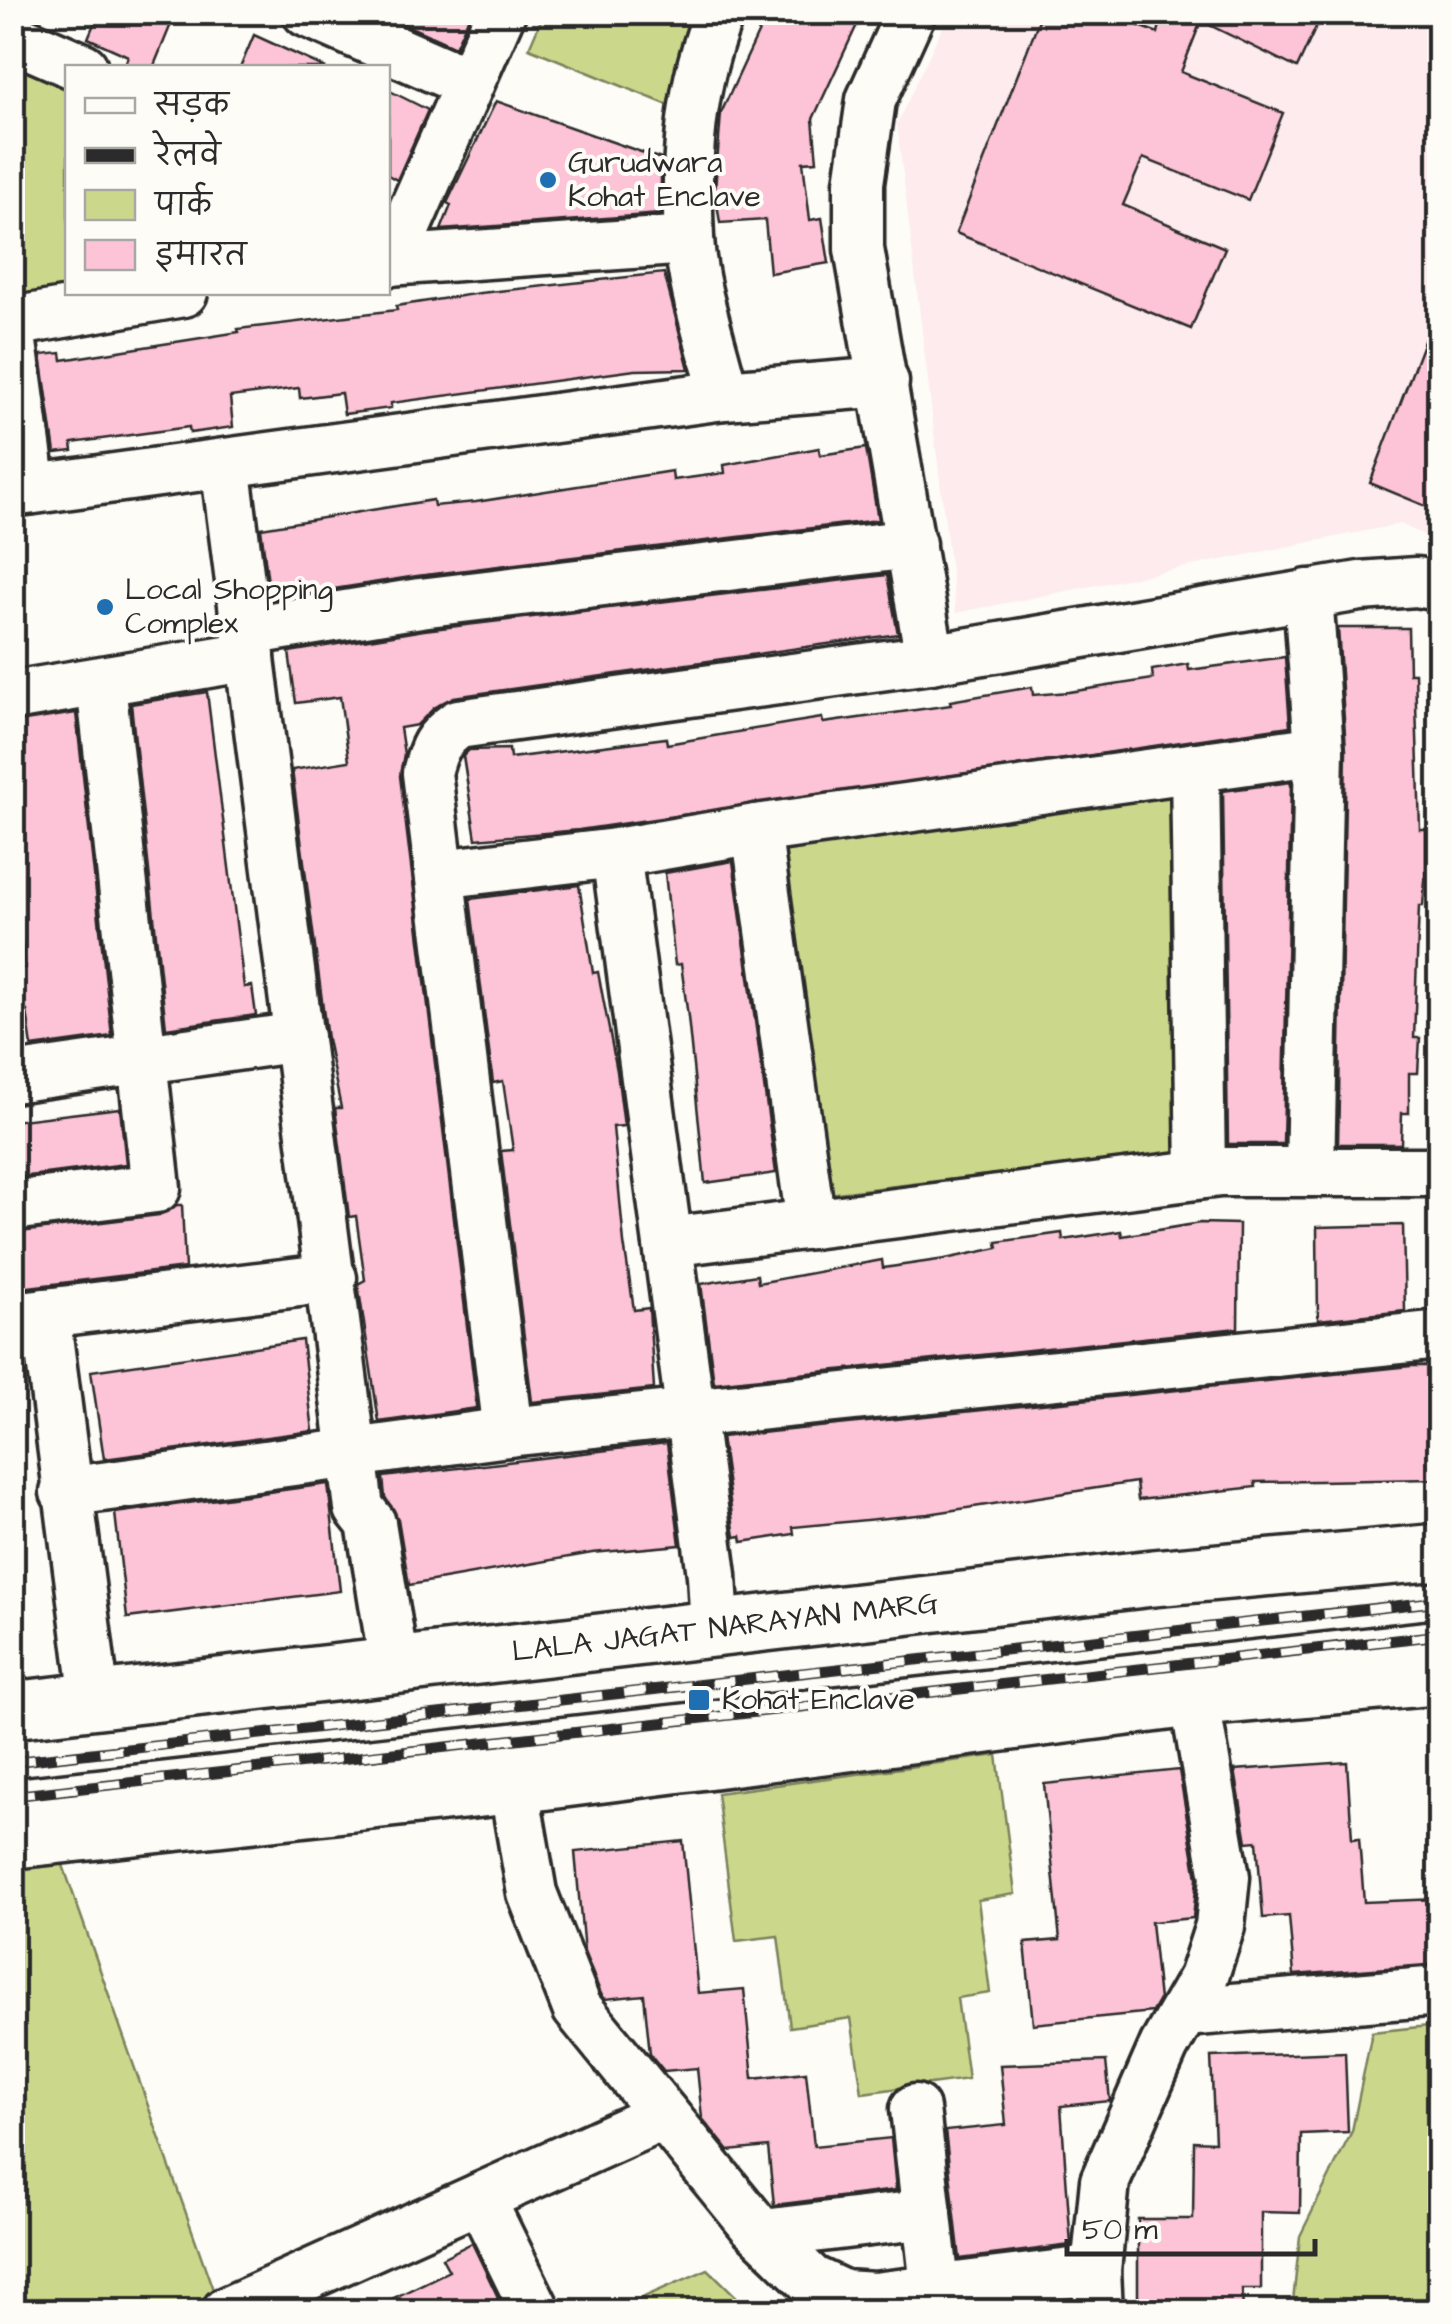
<svg xmlns="http://www.w3.org/2000/svg" width="1452" height="2324" font-family="'Architects Daughter','Playpen Sans Deva',sans-serif">
<style>
.built{fill:#fdebed}
.green{fill:#cbd88c;stroke:#7b825c;stroke-width:2.5}
.building{fill:#fdc3d7;stroke:#2b2b2b;stroke-width:2.5}
.lines{fill:none;stroke-linecap:round;stroke-linejoin:round}
.minor-casing{stroke:#2b2b2b;stroke-width:55}
.major-casing{stroke:#2b2b2b;stroke-width:62}
.minor{stroke:#fdfcf7;stroke-width:48}
.major{stroke:#fdfcf7;stroke-width:55}
.rail-casing{stroke:#2b2b2b;stroke-width:11}
.rail{stroke:#fdfcf7;stroke-width:8;stroke-dasharray:22;stroke-linecap:butt}
.poi-dot{fill:#1f6fb2;stroke:#fdfcf7;stroke-width:4}
.labels{text-anchor:middle;dominant-baseline:central;stroke-width:8;stroke-linejoin:round;paint-order:stroke}
.poi-label{font-size:30px;fill:#2b2b2b;stroke:#fdfcf7;text-anchor:start}
.street-label{font-size:30px;fill:#2b2b2b;stroke:#fdfcf7}
</style>
<rect width="100%" height="100%" fill="#fdfcf7"/>
<filter id="ink" filterUnits="userSpaceOnUse"><feTurbulence type="fractalNoise" baseFrequency=".01" numOctaves="2"/><feDisplacementMap in="SourceGraphic" scale="20" xChannelSelector="R" yChannelSelector="G"/><feConvolveMatrix kernelMatrix="1 2 1 2 8 2 1 2 1" color-interpolation-filters="sRGB"/></filter>
<g filter="url(#ink)">
<polygon class="built" points="949,13 1439,13 1439,542 1400,524 956,613 897,124"/>
<g class="green">
<polygon points="544,13 738,13 695,116 529,48"/>
<polygon points="12,34 68,68 68,292 13,312"/>
<polygon points="1171,770 1179,1152 795,1198 746,831"/>
<polygon points="997,1755 1015,1894 978,1900 990,1993 957,1998 968,2079 862,2093 851,2018 790,2027 778,1936 736,1941 717,1793"/>
<polygon points="58,1851 217,2301 193,2311 13,2311 12,1856"/>
<polygon points="1439,2025 1439,2311 1292,2311 1300,2236 1352,2131 1372,2032"/>
<polygon points="708,2269 751,2311 612,2311"/>
<polygon points="1060,2300 1061,2311 945,2312"/>
</g>
<g class="building">
<polygon points="99,12 176,12 153,68 124,68 128,56 88,38"/>
<polygon points="377,12 471,12 455,47"/>
<polygon points="768,12 863,12 813,119 817,161 803,162 810,220 822,218 829,263 770,273 765,220 720,223 715,190 721,113"/>
<polygon points="1042,12 1103,12 1158,33 1163,12 1323,12 1297,68 1201,21 1181,72 1283,113 1248,200 1143,158 1123,205 1225,248 1191,329 956,233"/>
<polygon points="254,35 326,68 240,68"/>
<polygon points="388,90 428,110 397,180 388,175"/>
<polygon points="496,101 661,159 661,214 441,230 451,205 447,203"/>
<polygon points="664,273 689,369 635,370 391,403 391,408 344,414 341,393 300,398 299,388 230,397 233,427 190,433 189,427 72,443 73,451 55,453 41,355 61,353 62,360 239,332 238,329 397,310 396,306 480,293"/>
<polygon points="1437,307 1440,430 1429,460 1440,464 1440,512 1370,483"/>
<polygon points="819,448 820,455 866,448 878,520 417,576 270,599 261,528 433,500 434,506 476,502 672,471 673,480 725,473 724,465"/>
<polygon points="887,575 898,634 454,697 434,708 417,725 400,728 404,754 400,776 477,1408 379,1422 358,1284 365,1280 356,1216 349,1217 335,1108 341,1108 327,1039 292,770 349,761 340,697 296,703 289,652 424,630"/>
<polygon points="1338,628 1408,628 1409,673 1415,673 1420,829 1426,829 1426,868 1423,906 1419,906 1414,1038 1420,1038 1418,1073 1409,1073 1409,1113 1402,1113 1401,1144 1338,1144 1346,750"/>
<polygon points="1285,657 1290,726 579,830 476,839 463,756 469,750 509,749 510,758 666,738 667,744 790,723 822,718 823,723 951,705 950,701 1032,687 1033,695 1069,692 1153,679 1152,670 1188,664 1189,670"/>
<polygon points="207,692 244,987 252,986 256,1015 166,1028 131,704"/>
<polygon points="76,713 112,1036 32,1047 27,1011 14,1012 12,998 12,970 25,968 18,909 12,910 12,723"/>
<polygon points="1291,782 1283,1144 1228,1144 1223,791"/>
<polygon points="733,861 776,1173 705,1183 688,1017 681,964 675,965 665,873"/>
<polygon points="579,885 593,973 598,972 617,1071 624,1126 613,1127 624,1243 634,1310 649,1308 654,1389 532,1402 501,1151 513,1150 503,1081 493,1083 470,899"/>
<polygon points="120,1108 126,1164 12,1178 12,1121"/>
<polygon points="177,1205 182,1205 185,1268 12,1289 12,1233 159,1215"/>
<polygon points="1200,1223 1239,1224 1238,1328 714,1383 701,1284 757,1275 758,1283 882,1260 883,1268 945,1259 998,1248 997,1242 1062,1233 1063,1240 1121,1231 1122,1236"/>
<polygon points="1403,1225 1405,1311 1318,1320 1317,1227"/>
<polygon points="302,1340 313,1431 104,1459 91,1371"/>
<polygon points="1411,1366 1435,1366 1433,1479 1255,1482 1256,1487 1138,1500 1136,1482 928,1514 793,1527 794,1534 742,1542 741,1536 735,1537 721,1437"/>
<polygon points="667,1443 680,1545 592,1553 409,1585 398,1519 385,1497 383,1477"/>
<polygon points="328,1484 340,1591 127,1618 115,1513"/>
<polygon points="1347,1762 1352,1839 1359,1838 1364,1902 1438,1899 1440,1964 1294,1975 1289,1916 1263,1918 1257,1841 1247,1842 1235,1770"/>
<polygon points="1179,1770 1197,1878 1193,1918 1151,1922 1159,2000 1152,2012 1033,2024 1025,1943 1060,1940 1044,1784"/>
<polygon points="683,1841 698,1993 744,1989 753,2078 806,2072 814,2146 891,2138 896,2190 774,2205 768,2147 729,2151 702,2118 697,2068 664,2071 650,2054 644,1995 605,1999 601,1994 584,1952 575,1852"/>
<polygon points="1345,2052 1348,2132 1301,2134 1300,2213 1261,2212 1261,2289 1242,2289 1243,2312 1138,2312 1138,2219 1193,2219 1194,2141 1215,2142 1211,2057"/>
<polygon points="1106,2061 1110,2101 1061,2106 1071,2245 960,2259 945,2131 1006,2125 1000,2065"/>
<polygon points="472,2243 505,2312 365,2312 449,2271 442,2258"/>
</g>
<g class="lines">
<defs>
<g id="minor">
<polyline points="307,12 469,83"/>
<path d="M720 12C690 84 685 160 689 238 692 289 712 344 724 395"/>
<polyline points="911,12 871,100 859,183 859,249 930,659"/>
<polyline points="12,37 83,68"/>
<polyline points="388,261 689,240"/>
<polyline points="391,261 501,12"/>
<polyline points="12,322 183,292"/>
<polyline points="12,343 32,489"/>
<polyline points="225,464 359,1508 371,1523 394,1665"/>
<polyline points="12,492 724,395 884,382"/>
<polyline points="1308,594 1319,750 1310,1172"/>
<polyline points="247,631 420,603 911,544"/>
<polyline points="12,696 250,656"/>
<polyline points="1195,767 1201,1174"/>
<polyline points="616,853 712,1575 715,1628"/>
<polyline points="440,874 616,853 756,829"/>
<polyline points="12,1078 299,1037"/>
<polyline points="12,1206 156,1188 101,684"/>
<polyline points="811,1224 756,829 1319,750"/>
<polyline points="668,1242 1220,1172 1439,1172"/>
<polyline points="45,1313 95,1700"/>
<polyline points="13,1317 332,1278"/>
<path d="M508 1432 427 773C433 749 437 739 458 724L930 659 1360 586 1416 582 1440 586"/>
<polyline points="65,1492 508,1432 1440,1335"/>
<polyline points="513,1756 514,1789 532,1893 577,2008 753,2224 811,2280 843,2295 874,2297 1096,2270"/>
<polyline points="12,1844 514,1789 1195,1702 1440,1680"/>
<polyline points="1184,2012 1440,1991"/>
<polyline points="915,2109 935,2286"/>
<polyline points="480,2198 536,2312"/>
<polyline points="764,2234 927,2214"/>
<polyline points="226,2312 664,2115"/>
<polyline points="1098,2312 1096,2270 1105,2181 1164,2046 1203,1978 1220,1926 1225,1877 1195,1702 1197,1673"/>
</g>
<g id="major">
<path id="s1" d="M12 1710 1153 1578 1440 1552"/>
<polyline points="12,1807 1440,1648"/>
</g>
</defs>
<use href="#minor" class="minor-casing"/>
<use href="#major" class="major-casing"/>
<use href="#minor" class="minor"/>
<use href="#major" class="major"/>
<defs>
<g id="rail">
<polyline points="12,1762 1440,1601"/>
<polyline points="12,1796 1440,1635"/>
</g>
</defs>
<use href="#rail" class="rail-casing"/>
<use href="#rail" class="rail"/>
</g>
</g>
<g class="poi-dot">
<circle cx="548" cy="180" r="10"/>
<circle cx="105" cy="607" r="10"/>
<rect x="687" y="1688" width="24" height="24" rx="5"/>
</g>
<g class="labels">
<g class="poi-label">
<text x="568" y="163">Gurudwara<tspan x="568" dy="34">Kohat Enclave</tspan></text>
<text x="125" y="590">Local Shopping<tspan x="125" dy="34">Complex</tspan></text>
<text x="722" y="1700">Kohat Enclave</text>
</g>
<g class="street-label">
<text stroke="none"><textPath href="#s1" startOffset="718">LALA JAGAT NARAYAN MARG</textPath></text>
</g>
</g>
<rect width="1452" height="2324" fill="none" stroke="#fdfcf7" stroke-width="50"/>
<rect x="25" y="25" width="1402" height="2274" fill="none" stroke="#2b2b2b" stroke-width="4" filter="url(#ink)"/>
<rect x="65" y="65" width="325" height="230" fill="#fdfcf7" stroke="#a9a8a5" stroke-width="2.5"/>
<rect x="85" y="98" width="50" height="15" fill="#fdfcf7" stroke="#a9a8a5" stroke-width="2.5"/>
<text x="155" y="115" font-size="30" fill="#2b2b2b">सड़क</text>
<rect x="85" y="148" width="50" height="15" fill="#2b2b2b" stroke="#a9a8a5" stroke-width="2.5"/>
<text x="155" y="165" font-size="30" fill="#2b2b2b">रेलवे</text>
<rect x="85" y="190" width="50" height="30" fill="#cbd88c" stroke="#a9a8a5" stroke-width="2.5"/>
<text x="155" y="215" font-size="30" fill="#2b2b2b">पार्क</text>
<rect x="85" y="240" width="50" height="30" fill="#fdc3d7" stroke="#a9a8a5" stroke-width="2.5"/>
<text x="155" y="265" font-size="30" fill="#2b2b2b">इमारत</text>
<path d="M1067 2239v15h248v-15" fill="none" stroke="#2b2b2b" stroke-width="5"/>
<text x="1082" y="2239" font-size="30" fill="#2b2b2b" stroke="#fdfcf7" stroke-width="8" paint-order="stroke">50 m</text>
</svg>
